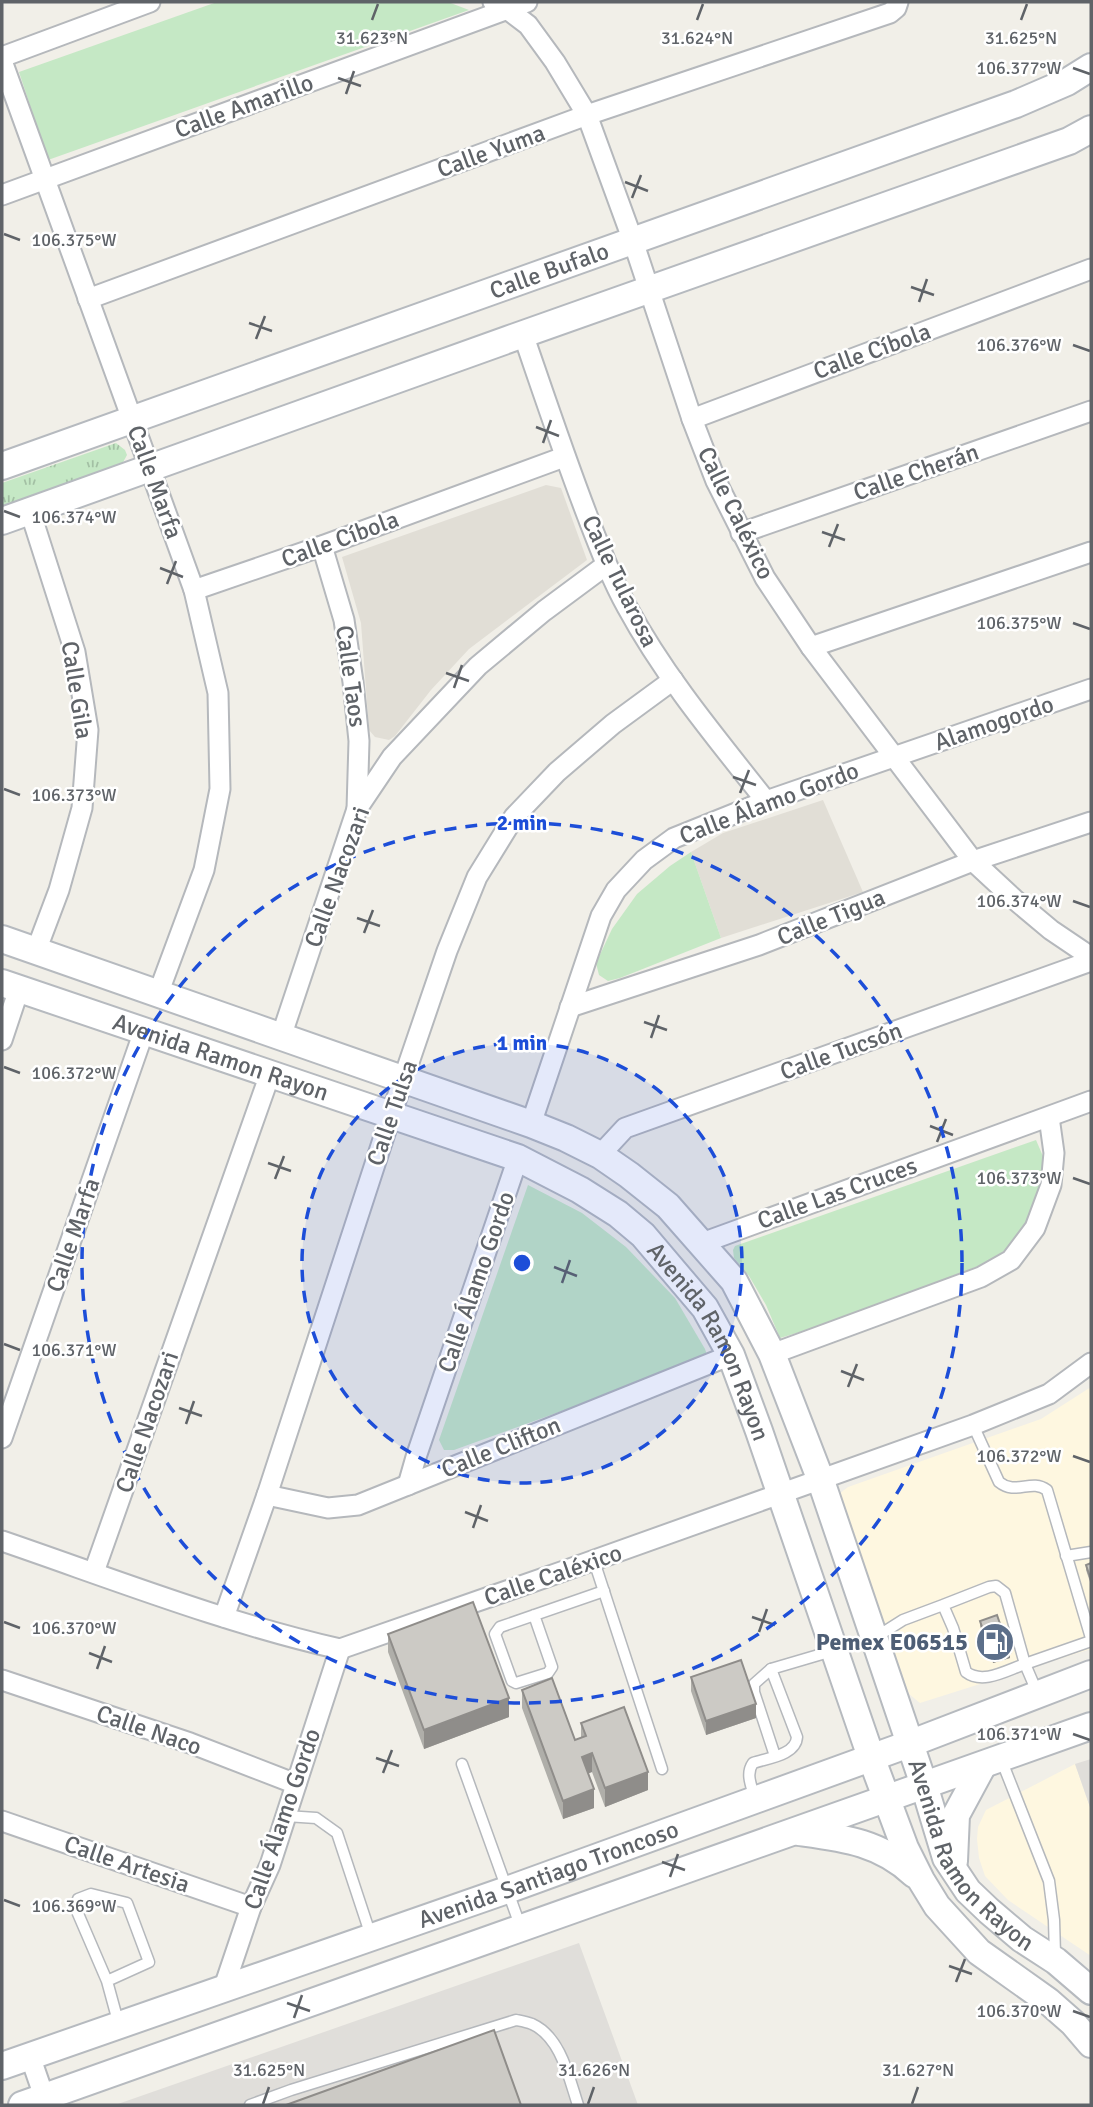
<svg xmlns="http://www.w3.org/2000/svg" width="1093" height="2107" font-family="Signika,sans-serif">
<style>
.commercial{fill:#fef7e0}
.industrial{fill:#e0deda}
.education{fill:#e1ded6}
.grass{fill:url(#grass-tufts)}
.park{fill:#c5e8c5}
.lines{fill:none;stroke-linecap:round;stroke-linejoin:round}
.service-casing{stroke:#b5b8bc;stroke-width:13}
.minor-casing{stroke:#b5b8bc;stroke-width:23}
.secondary-casing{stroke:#b6babf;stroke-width:30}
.service{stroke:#fff;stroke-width:10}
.minor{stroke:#fff;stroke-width:19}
.secondary{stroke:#fff;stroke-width:26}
.wall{fill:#afaea9}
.shaded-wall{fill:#8f8d8a}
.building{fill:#cccac5;stroke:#8f8d8a;stroke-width:2}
.ticks{fill:none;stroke:#5f6368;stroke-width:2.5}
.ring{fill:none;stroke:#1d4ed8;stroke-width:3.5;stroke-dasharray:12 9}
.labels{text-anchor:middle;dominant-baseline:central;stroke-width:5;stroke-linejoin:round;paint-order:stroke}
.street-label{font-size:24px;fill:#5f6368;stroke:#fff}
.service-label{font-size:24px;font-weight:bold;fill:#4e5e75;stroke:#fff;text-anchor:end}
.ticks-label{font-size:18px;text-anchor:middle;fill:#5f6368;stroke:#fff;stroke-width:5;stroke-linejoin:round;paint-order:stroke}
.centre{fill:#1d4ed8;stroke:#fff;stroke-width:3.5}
.ring-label{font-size:21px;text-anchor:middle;font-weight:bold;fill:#1d4ed8;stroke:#fff;stroke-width:5;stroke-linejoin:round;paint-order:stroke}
</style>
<defs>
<pattern id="grass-tufts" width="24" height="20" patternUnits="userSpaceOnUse" patternTransform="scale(1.75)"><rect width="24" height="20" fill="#c5e8c5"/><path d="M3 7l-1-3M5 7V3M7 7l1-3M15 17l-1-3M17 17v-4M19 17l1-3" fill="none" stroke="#a3c0a4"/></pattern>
</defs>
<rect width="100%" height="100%" fill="#f1efe8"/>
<g class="commercial">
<polygon points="1091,1387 1091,1649 920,1703 909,1694 839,1494 848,1487 1041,1419"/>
<polygon points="1075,1764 1091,1810 1091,1956 1008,1900 985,1876 979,1858 977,1839 978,1827 986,1810"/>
</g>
<g class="industrial">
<polygon points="1091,1759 1091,1810 1075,1764"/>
<polygon points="579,1943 638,2105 115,2105"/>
</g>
<g class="education">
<polygon points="546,485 561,488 587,560 469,649 431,690 395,736 389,740 375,737 369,730 361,623 342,557"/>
<polygon points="823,800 863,892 721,938 691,852 723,833"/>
</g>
<polygon class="grass" points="116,443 125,450 127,455 121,466 2,508 2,483"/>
<g class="park">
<polygon points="217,2 448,2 469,10 48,160 19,72"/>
<polygon points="691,852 721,938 620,978 608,981 599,975 596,963 612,929 637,894 670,866"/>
<polygon points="1036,1140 1045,1161 1041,1194 1028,1221 1013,1244 989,1262 820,1326 780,1338 766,1305 749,1276 734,1258 733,1250 735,1246"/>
<polygon points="528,1185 582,1213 626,1247 675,1298 705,1349 708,1358 454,1450 444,1450 439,1440"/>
</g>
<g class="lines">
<defs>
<g id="service">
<path d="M973 1425 999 1482C1016 1496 1031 1478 1047 1490L1091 1638"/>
<polyline points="1066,1556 1091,1552"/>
<polyline points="594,1561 662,1769"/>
<polyline points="534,1615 552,1667 548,1673 516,1683 512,1681 495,1634 500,1627 604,1591"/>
<polyline points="771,1669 754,1684 754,1692 775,1756"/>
<polyline points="1037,1692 1025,1664 1091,1641"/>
<polyline points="1001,1759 1049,1881 1054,1920 1055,1955"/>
<polyline points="462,1764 521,1928"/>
<path d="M755 1799C752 1787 745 1774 753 1763 768 1758 796 1755 797 1737L771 1669 873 1639 903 1620 943 1605 953 1628 966 1672C983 1685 1007 1670 1025 1664L1005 1593 996 1586 989 1587 943 1605"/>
<polyline points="286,1816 316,1818 337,1833 371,1936"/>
<polyline points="107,1981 149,1962 127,1903 91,1894 78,1899 76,1909 107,1981 119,2025"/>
<path d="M250 2105 291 2090 516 2020C521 2021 527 2022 532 2024 561 2037 569 2078 578 2105"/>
</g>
<g id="minor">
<polyline points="493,2 507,9 528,25 555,62 587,115 633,241 692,419 716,481 765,578 811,647 973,861 1014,899 1051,930 1091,957"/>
<polyline points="2,57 150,2"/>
<polyline points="2,61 194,590 218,693 220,789 204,870 158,994"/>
<polyline points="2,195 527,2"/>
<polyline points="88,299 587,115 890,13 896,8 898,2"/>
<path d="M523 334C544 395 564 455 587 515 599 546 611 578 627 607 665 677 717 739 766 801"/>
<polyline points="692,419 1091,269"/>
<polyline points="30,511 75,652 88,730 82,808 59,890 36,951"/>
<polyline points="741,533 1091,411"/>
<polyline points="322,546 344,620 353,682 359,741 357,809"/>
<polyline points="194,590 322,546 564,457"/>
<polyline points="811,647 1091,552"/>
<polyline points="570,1007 759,945 973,861 1091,822"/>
<polyline points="281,1037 357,809 392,757 478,666 544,611 606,565"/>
<polyline points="2,1040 19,989"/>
<polyline points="531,1124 601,916 616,890 644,860 674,838 766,801 1091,689"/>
<polyline points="600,1155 625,1128 1091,961"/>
<polyline points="702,1243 1091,1101"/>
<polyline points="772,1354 981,1277 1011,1260 1035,1228 1051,1185 1054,1153 1049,1117"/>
<polyline points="2,1438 144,1031"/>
<polyline points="408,1485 416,1457 518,1158"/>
<polyline points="267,1495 328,1508 358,1505 731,1355"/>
<path d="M2 1541C113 1579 225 1623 340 1649L561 1572 973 1425 1049 1394 1091 1363"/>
<polyline points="94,1572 270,1074"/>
<polyline points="224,1617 267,1495 391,1115 447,951 477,877 514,817 557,772 613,724 673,680"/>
<polyline points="2,1680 190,1743 296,1784"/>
<polyline points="2,1821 251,1907"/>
<polyline points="223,1990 251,1907 270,1865 340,1649"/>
<polyline points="30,2056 47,2105"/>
</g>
<g id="secondary">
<path id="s1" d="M2 466 1016 104 1067 82 1091 67"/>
<path d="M2 521C357 393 713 266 1069 141L1091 129"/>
<path id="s2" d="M2 939 531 1124 566 1138 600 1155 629 1175 668 1206 734 1281 772 1354 820 1478 924 1785 946 1858 968 1891 989 1911 1022 1939 1056 1961 1091 1991"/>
<path id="s3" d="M2 983 518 1158 580 1190 618 1214 643 1235 705 1308 731 1355 759 1431 871 1757 905 1848 921 1880 937 1906 979 1952 1048 2001 1073 2023 1091 2044"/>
<path d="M799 1832C843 1838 880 1842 914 1874"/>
<polyline points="954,1861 956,1815 983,1765"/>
<path id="s4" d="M2 2066 507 1890 909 1744 1091 1674"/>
<polyline points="22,2105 1091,1726"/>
</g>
</defs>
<use href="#service" class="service-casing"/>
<use href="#minor" class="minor-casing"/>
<use href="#secondary" class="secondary-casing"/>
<use href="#service" class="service"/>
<use href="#minor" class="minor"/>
<use href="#secondary" class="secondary"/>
</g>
<g class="wall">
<polygon points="1091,1563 1091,1585 1086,1570 1086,1565"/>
<polygon points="980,1621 1010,1658 993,1663 980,1626"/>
<polygon points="388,1634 509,1717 424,1749 388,1652"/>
<polygon points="691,1677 756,1718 706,1735 691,1691"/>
<polygon points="522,1690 575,1740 581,1737 581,1723 648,1790 605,1807 592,1772 588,1773 594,1808 563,1819 522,1708"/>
</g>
<g class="shaded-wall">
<polygon points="1010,1653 1010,1658 993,1663 993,1659"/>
<polygon points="509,1698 509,1717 424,1749 424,1730"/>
<polygon points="756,1704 756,1718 706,1735 706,1721"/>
<polygon points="592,1753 592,1772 582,1776 582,1757"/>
<polygon points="648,1772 648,1790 605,1807 605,1788"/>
<polygon points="594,1789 594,1808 563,1819 563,1801"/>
</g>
<g class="building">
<polygon points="1091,1563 1091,1580 1086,1565"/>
<polygon points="473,1602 509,1698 424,1730 388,1634"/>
<polygon points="997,1615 1010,1653 993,1659 980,1621"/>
<polygon points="741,1660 756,1704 706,1721 691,1677"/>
<polygon points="552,1678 575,1740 586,1736 581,1723 624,1707 648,1772 605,1788 592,1753 582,1757 594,1789 563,1801 522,1690"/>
<polygon points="494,2030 521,2105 286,2105"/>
</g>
<path class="ticks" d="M372 20 378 4M697 20 703 4M1021 20 1027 4M1073 68 1090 74M338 78 361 86M346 94 354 71M625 182 648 191M632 198 641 175M4 234 20 240M911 287 934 295M919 302 927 279M249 323 272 331M256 339 265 316M1073 345 1090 351M536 427 559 436M543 443 551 420M4 511 20 517M822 532 845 540M829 547 838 524M160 568 183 577M167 584 176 561M1073 623 1090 629M446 673 469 681M454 688 462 665M733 777 756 785M4 789 20 795M740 793 749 770M1073 901 1090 907M357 918 380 926M364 933 373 910M644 1022 667 1030M651 1038 659 1015M4 1067 20 1073M930 1126 953 1135M937 1142 946 1119M268 1163 291 1171M1073 1178 1090 1184M275 1179 284 1156M554 1267 577 1276M562 1283 570 1260M4 1344 20 1350M841 1371 864 1380M848 1387 857 1364M179 1408 202 1416M186 1424 194 1401M1073 1456 1090 1462M465 1512 488 1521M473 1528 481 1505M752 1617 775 1625M4 1622 20 1628M759 1632 767 1609M89 1653 112 1662M97 1669 105 1646M1073 1734 1090 1740M376 1758 399 1766M383 1773 392 1750M662 1862 685 1870M670 1877 678 1854M4 1900 20 1906M949 1966 972 1974M956 1982 965 1959M287 2003 310 2011M1073 2011 1090 2017M294 2018 302 1995M263 2104 269 2087M588 2104 594 2087M912 2104 918 2087"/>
<circle cx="522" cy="1263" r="220" fill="#1d4ed8" fill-opacity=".12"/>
<g class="ring">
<circle cx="522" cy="1263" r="220"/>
<circle cx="522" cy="1263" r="440"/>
</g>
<defs>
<symbol id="fuel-disc" viewBox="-11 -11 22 22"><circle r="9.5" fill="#5c6f8a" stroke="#fff"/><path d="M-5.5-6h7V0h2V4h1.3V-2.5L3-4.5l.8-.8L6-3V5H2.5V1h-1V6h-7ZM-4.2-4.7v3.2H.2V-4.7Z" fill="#fff"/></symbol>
</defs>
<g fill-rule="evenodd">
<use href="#fuel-disc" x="973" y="1620" width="44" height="44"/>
</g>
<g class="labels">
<g class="street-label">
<text transform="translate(244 106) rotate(-20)">Calle Amarillo</text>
<text transform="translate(491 151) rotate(-20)">Calle Yuma</text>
<text stroke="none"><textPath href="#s1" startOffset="581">Calle Bufalo</textPath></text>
<text transform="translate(872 351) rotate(-20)">Calle Cíbola</text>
<text transform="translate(916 472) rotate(-19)">Calle Cherán</text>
<text transform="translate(155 482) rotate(70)">Calle Marfa</text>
<text transform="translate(736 513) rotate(64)">Calle Caléxico</text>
<text transform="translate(340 539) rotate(-20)">Calle Cíbola</text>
<text transform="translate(620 581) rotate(64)">Calle Tularosa</text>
<text transform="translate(351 676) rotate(82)">Calle Taos</text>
<text transform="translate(77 690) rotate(81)">Calle Gila</text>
<text transform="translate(994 723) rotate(-19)">Alamogordo</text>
<text transform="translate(769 803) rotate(-21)">Calle Álamo Gordo</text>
<text transform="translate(337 877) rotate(-70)">Calle Nacozari</text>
<text transform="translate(831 917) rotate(-22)">Calle Tigua</text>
<text transform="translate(841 1051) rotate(-20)">Calle Tucsón</text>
<text stroke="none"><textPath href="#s3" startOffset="231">Avenida Ramon Rayon</textPath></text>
<text transform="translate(392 1113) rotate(-71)">Calle Tulsa</text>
<text transform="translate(837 1193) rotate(-20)">Calle Las Cruces</text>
<text transform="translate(73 1235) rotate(-71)">Calle Marfa</text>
<text transform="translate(476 1282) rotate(-71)">Calle Álamo Gordo</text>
<text stroke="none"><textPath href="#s3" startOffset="819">Avenida Ramon Rayon</textPath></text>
<text transform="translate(147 1422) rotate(-71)">Calle Nacozari</text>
<text transform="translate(501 1447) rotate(-22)">Calle Clifton</text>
<text transform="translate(553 1575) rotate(-19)">Calle Caléxico</text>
<text transform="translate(149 1730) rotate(19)">Calle Naco</text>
<text transform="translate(282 1819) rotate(-71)">Calle Álamo Gordo</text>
<text stroke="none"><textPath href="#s2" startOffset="1447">Avenida Ramon Rayon</textPath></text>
<text transform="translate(127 1864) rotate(19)">Calle Artesia</text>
<text stroke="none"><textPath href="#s4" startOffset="579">Avenida Santiago Troncoso</textPath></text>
</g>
<g class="service-label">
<text x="968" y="1642">Pemex E06515</text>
</g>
</g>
<g class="ticks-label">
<text x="372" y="44">31.623°N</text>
<text x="697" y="44">31.624°N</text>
<text x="1021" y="44">31.625°N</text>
<text x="1019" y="74">106.377°W</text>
<text x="74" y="246">106.375°W</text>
<text x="1019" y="351">106.376°W</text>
<text x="74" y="523">106.374°W</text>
<text x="1019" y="629">106.375°W</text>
<text x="74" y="801">106.373°W</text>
<text x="1019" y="907">106.374°W</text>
<text x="74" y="1079">106.372°W</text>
<text x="1019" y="1184">106.373°W</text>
<text x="74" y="1356">106.371°W</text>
<text x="1019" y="1462">106.372°W</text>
<text x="74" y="1634">106.370°W</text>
<text x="1019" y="1740">106.371°W</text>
<text x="74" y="1912">106.369°W</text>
<text x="1019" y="2017">106.370°W</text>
<text x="269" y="2076">31.625°N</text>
<text x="594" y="2076">31.626°N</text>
<text x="918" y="2076">31.627°N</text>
</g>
<circle cx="522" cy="1263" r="10" class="centre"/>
<g class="ring-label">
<text x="522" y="830">2 min</text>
<text x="522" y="1050">1 min</text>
</g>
<rect width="1093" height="2107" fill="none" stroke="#5f6368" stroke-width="7"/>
</svg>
